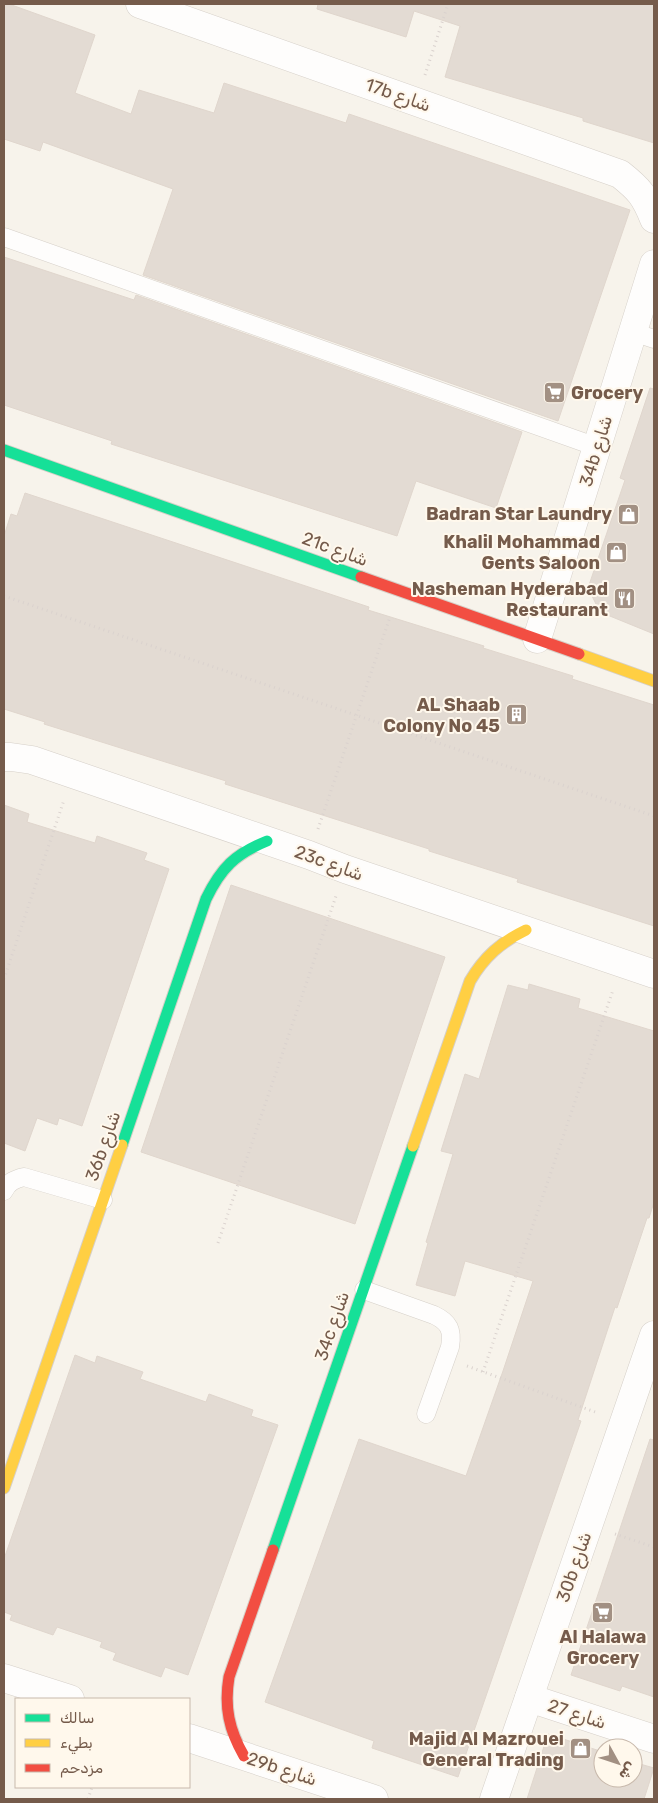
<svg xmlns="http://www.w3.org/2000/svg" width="658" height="1803" font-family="Rubik,'Noto Sans Arabic',sans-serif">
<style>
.building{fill:#e3dbd3;stroke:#e0d6cd}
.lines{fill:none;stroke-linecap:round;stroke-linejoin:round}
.lane-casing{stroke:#d6d0c9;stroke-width:19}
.street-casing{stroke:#d6d0c9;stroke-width:29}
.fast-casing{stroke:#d6cfc7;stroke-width:13}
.slow-casing{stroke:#d6cfc7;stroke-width:13}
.jam-casing{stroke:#d6cfc7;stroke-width:13}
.path{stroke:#dad2ce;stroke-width:3;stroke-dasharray:1 4;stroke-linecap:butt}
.lane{stroke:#fefdfc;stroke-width:18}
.street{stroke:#fefdfc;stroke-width:28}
.fast{stroke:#16e098;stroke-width:11}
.slow{stroke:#ffcf43;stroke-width:11}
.jam{stroke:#f24e42;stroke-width:11}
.labels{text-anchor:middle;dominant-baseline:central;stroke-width:4;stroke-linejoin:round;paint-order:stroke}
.street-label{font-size:18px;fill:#755b4b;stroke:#fff8ec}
.poi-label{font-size:18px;font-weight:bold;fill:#755b4b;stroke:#fff8ec;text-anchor:end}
</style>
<rect width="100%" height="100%" fill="#f7f3eb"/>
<g class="building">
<polygon points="4,4 9,4 95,35 75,93 131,114 139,90 214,113 224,83 346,123 349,114 630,210 558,421 143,275 173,189 43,142 40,151 4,139"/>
<polygon points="318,4 654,4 654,143 583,121 583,118 445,77 460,26 414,11 406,37 317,9"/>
<polygon points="4,257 134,300 136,295 522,432 496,508 416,481 397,536 111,444 112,441 4,405"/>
<polygon points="650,388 654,389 654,634 600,612 588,588 625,480 620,478"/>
<polygon points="25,493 369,607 368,610 484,646 483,648 573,676 572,679 654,705 654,926 517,882 518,879 429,851 429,849 225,784 226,781 44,724 45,722 4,709 4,536 11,514 17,516"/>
<polygon points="4,805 29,814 27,822 95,843 97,836 147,853 144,860 169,869 82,1126 59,1118 57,1125 37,1118 25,1151 4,1143"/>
<polygon points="231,885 445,957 355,1224 141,1152"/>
<polygon points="529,984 580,999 578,1008 654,1031 654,1202 649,1218 647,1218 617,1308 615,1307 578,1420 581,1421 458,1777 372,1748 374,1741 265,1702 359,1439 466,1476 503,1371 533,1281 465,1261 455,1296 416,1285 428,1243 426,1242 453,1154 441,1151 465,1074 479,1079 508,985 528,990"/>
<polygon points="75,1355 95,1363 97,1356 143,1372 140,1379 206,1402 209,1394 253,1410 251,1416 278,1425 188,1675 165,1667 161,1677 113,1660 116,1653 100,1647 102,1642 57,1627 53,1635 10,1620 12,1615 4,1612 4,1559"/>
<polygon points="650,1439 654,1440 654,1697 622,1686 620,1691 571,1675"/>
<polygon points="548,1734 603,1752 603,1778 633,1778 633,1762 654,1768 644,1799 527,1799"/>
</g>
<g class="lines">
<defs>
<g id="lane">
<polyline points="4,237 597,447"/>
<polyline points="633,332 654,339"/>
<path d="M4 1191C8 1182 15 1179 24 1177L103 1200"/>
<path d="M364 1290 434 1315C449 1322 453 1330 450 1347L426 1414"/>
</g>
<g id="street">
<path d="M140 4 620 174C639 189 645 196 654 219"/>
<polyline points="537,639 654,264"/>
<polyline points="4,757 11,757 32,760 309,855 345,869 654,974"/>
<polyline points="4,1678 70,1699"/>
<polyline points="529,1698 654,1739"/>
<polyline points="189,1738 374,1799"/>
<polyline points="494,1799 654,1335"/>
</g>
<g id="fast">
<polyline points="4,450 361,577"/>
<path d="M122 1145 206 899C221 868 235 854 267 841"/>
<polyline points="273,1550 413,1146"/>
</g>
<g id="slow">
<polyline points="579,654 654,681"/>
<path d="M413 1146 470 981C484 957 501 942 526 930"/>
<polyline points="4,1488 122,1145"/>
</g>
<g id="jam">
<polyline points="361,577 579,654"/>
<path d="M244 1756C229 1730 224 1707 229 1677L273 1550"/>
</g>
</defs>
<use href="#lane" class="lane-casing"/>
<use href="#street" class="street-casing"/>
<use href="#fast" class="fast-casing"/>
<use href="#slow" class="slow-casing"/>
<use href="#jam" class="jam-casing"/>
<g class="path">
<polyline points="425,75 448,4"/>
<polyline points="4,596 654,816"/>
<polyline points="318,829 390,617"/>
<polyline points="4,979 64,800"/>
<polyline points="218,1243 336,896"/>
<polyline points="467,1366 598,1413"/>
<polyline points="483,1372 613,990"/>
<polyline points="615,1534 654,1547"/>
<polyline points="88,1799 92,1787"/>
</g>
<use href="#lane" class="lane"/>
<use href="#street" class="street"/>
<use href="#fast" class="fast"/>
<use href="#slow" class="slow"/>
<use href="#jam" class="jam"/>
</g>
<defs>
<symbol id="supermarket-square" viewBox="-11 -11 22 22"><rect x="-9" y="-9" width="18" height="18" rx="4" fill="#a29083" stroke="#fff8ec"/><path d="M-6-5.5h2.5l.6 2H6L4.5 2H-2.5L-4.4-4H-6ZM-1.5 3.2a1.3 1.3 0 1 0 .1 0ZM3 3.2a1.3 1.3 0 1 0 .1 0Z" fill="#fff"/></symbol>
<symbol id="shop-square" viewBox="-11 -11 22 22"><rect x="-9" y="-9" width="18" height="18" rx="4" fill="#a29083" stroke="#fff8ec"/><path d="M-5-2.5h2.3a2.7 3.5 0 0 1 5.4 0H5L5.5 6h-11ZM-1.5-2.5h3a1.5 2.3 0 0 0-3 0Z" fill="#fff"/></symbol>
<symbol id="restaurant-square" viewBox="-11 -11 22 22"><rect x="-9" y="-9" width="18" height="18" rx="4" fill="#a29083" stroke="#fff8ec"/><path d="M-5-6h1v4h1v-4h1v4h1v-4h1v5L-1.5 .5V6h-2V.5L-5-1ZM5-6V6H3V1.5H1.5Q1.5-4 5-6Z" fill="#fff"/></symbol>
<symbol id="building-square" viewBox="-11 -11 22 22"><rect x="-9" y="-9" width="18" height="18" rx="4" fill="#a29083" stroke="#fff8ec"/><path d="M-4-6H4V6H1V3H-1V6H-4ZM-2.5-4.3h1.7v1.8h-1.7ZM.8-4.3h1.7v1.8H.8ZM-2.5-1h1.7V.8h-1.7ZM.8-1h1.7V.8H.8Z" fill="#fff"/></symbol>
</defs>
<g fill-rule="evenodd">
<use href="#supermarket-square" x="542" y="380" width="25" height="25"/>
<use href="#shop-square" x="616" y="502" width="25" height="25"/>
<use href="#shop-square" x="604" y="540" width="25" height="25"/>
<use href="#restaurant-square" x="612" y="586" width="25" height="25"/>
<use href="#building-square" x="504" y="702" width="25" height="25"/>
<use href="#supermarket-square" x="590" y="1600" width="25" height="25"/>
<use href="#shop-square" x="568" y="1736" width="25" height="25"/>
</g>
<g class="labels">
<g class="street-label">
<text transform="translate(398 95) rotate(19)">17b شارع</text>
<text transform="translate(596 451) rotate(-73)">34b شارع</text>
<text transform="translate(335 549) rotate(20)">21c شارع</text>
<text transform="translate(329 863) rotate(20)">23c شارع</text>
<text transform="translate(103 1146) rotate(-71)">36b شارع</text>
<text transform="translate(332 1326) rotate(-71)">34c شارع</text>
<text transform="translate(574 1567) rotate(-71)">30b شارع</text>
<text transform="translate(577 1714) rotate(18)">شارع 27</text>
<text transform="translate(282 1769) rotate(18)">29b شارع</text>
</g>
<g class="poi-label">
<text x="571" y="393" text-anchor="start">Grocery</text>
<text x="612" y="514">Badran Star Laundry</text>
<text x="600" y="542">Khalil Mohammad<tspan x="600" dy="21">Gents Saloon</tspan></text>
<text x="608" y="589">Nasheman Hyderabad<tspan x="608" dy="21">Restaurant</tspan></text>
<text x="500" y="705">AL Shaab<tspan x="500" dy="21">Colony No 45</tspan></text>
<text x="603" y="1637" text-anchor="middle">Al Halawa<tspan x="603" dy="21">Grocery</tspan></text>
<text x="564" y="1739">Majid Al Mazrouei<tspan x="564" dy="21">General Trading</tspan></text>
</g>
</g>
<rect width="658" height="1803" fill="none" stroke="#755b4b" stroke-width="10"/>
<rect x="15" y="1698" width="175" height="90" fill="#fff8ec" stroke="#c8b9ac"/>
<rect x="25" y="1714" width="25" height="8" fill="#16e098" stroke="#c8b9ac"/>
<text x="60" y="1723" font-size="15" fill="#755b4b">سالك</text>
<rect x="25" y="1739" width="25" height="8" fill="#ffcf43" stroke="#c8b9ac"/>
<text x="60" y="1748" font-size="15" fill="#755b4b">بطيء</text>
<rect x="25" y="1764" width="25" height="8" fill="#f24e42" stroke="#c8b9ac"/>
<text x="60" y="1773" font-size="15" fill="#755b4b">مزدحم</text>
<g transform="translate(618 1763) rotate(130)"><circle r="24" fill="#fff8ec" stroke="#c8b9ac"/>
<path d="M0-4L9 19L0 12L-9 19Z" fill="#a29083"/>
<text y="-8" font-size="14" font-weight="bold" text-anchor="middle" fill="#755b4b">ش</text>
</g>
</svg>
